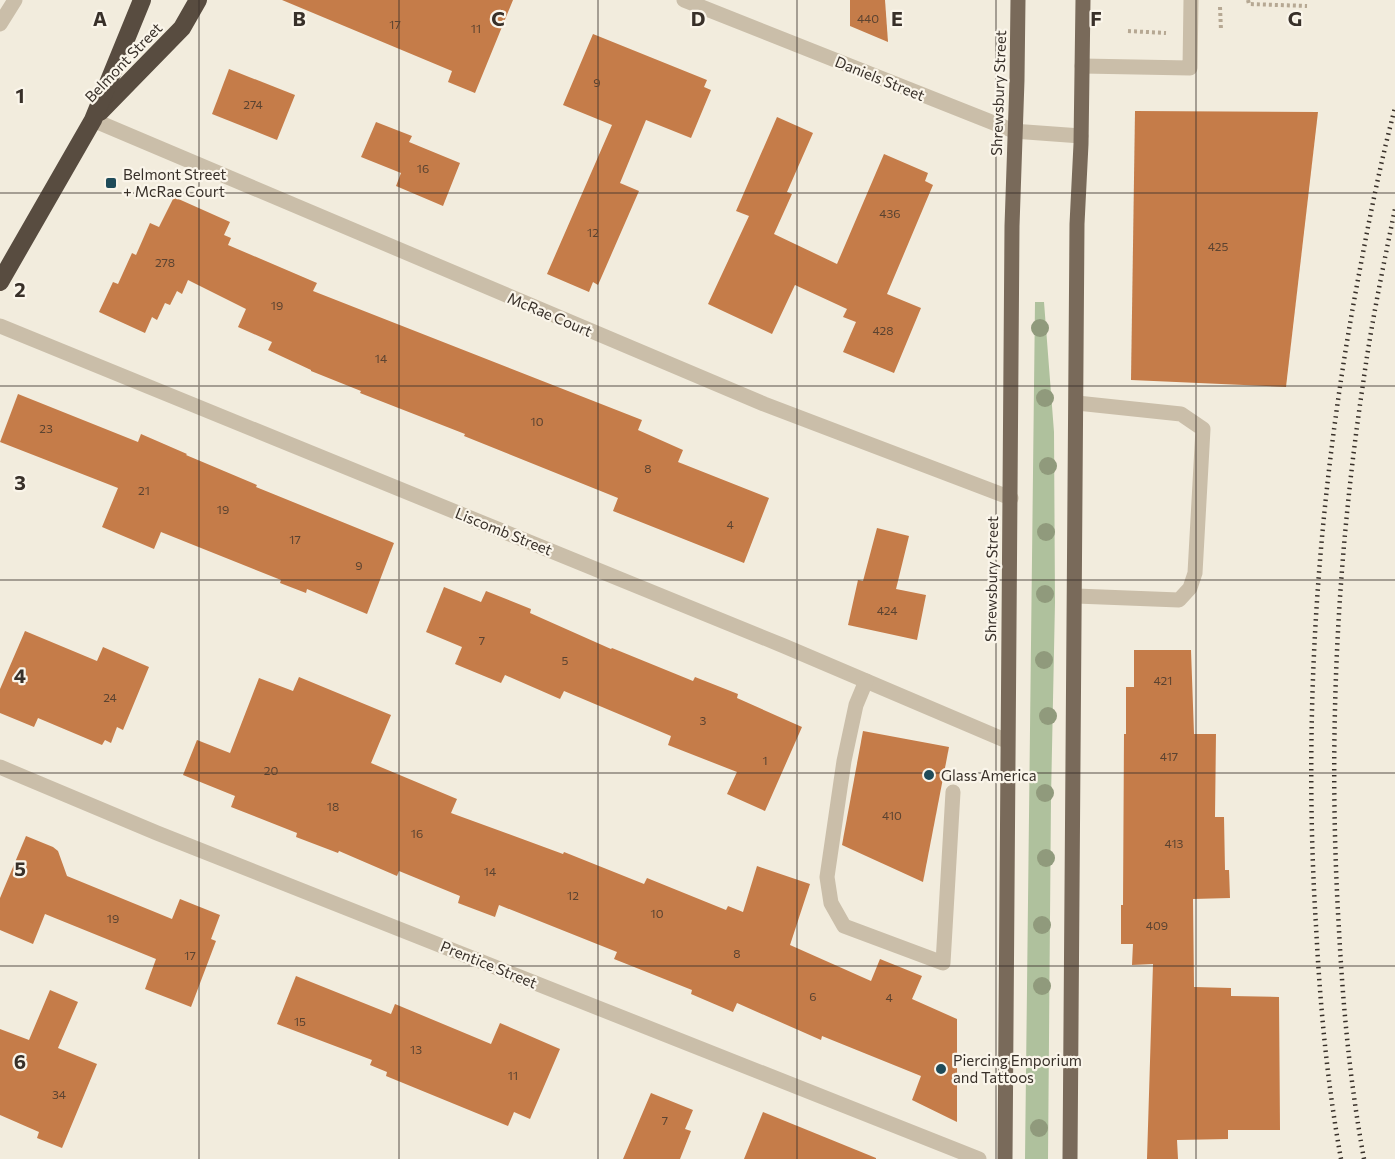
<svg xmlns="http://www.w3.org/2000/svg" width="1395" height="1159" font-family="Commissioner,sans-serif">
<style>
.green{fill:#afc19d}
.building{fill:#c57c49}
.lines{fill:none;stroke-linecap:round;stroke-linejoin:round}
.path{stroke:#b6a893;stroke-width:4;stroke-dasharray:3 3;stroke-linecap:butt}
.minor{stroke:#cabea9;stroke-width:15}
.major{stroke:#796a5a;stroke-width:15}
.highway{stroke:#584c40;stroke-width:18}
.rail{stroke:#383029;stroke-width:4.5;stroke-dasharray:1.5 4.5;stroke-linecap:butt}
.tree{fill:#909a7c}
.grid{fill:none;stroke:#383029;stroke-width:1.5;stroke-opacity:0.55}
.poi-dot{fill:#1f4b59;stroke:#faf5ea;stroke-width:2}
.labels{text-anchor:middle;dominant-baseline:central;stroke-width:4.5;stroke-linejoin:round;paint-order:stroke}
.number-label{font-size:12px;fill:#5b4331}
.street-label{font-size:15px;fill:#383029;stroke:#faf5ea}
.poi-label{font-size:15px;fill:#383029;stroke:#faf5ea;text-anchor:start}
.grid-label{font-size:20px;text-anchor:middle;font-weight:bold;fill:#383029;stroke:#faf5ea;stroke-width:4.5;stroke-linejoin:round;paint-order:stroke}
</style>
<rect width="100%" height="100%" fill="#f2ecdd"/>
<polygon class="green" points="1035,302 1044,302 1054,432 1055,602 1051,798 1048,1159 1025,1159"/>
<g class="building">
<polygon points="282,0 513,0 475,93 448,82 452,71"/>
<polygon points="850,0 885,0 888,42 850,26"/>
<polygon points="593,34 707,80 704,87 711,90 691,138 646,120 620,183 639,191 598,285 593,282 589,292 547,274 612,125 563,105"/>
<polygon points="229,69 295,95 277,140 212,114"/>
<polygon points="1135,111 1318,112 1286,387 1131,380"/>
<polygon points="777,117 813,133 787,192 792,194 774,234 837,264 884,154 928,173 925,181 933,185 887,294 921,308 894,373 843,352 856,322 843,317 847,309 795,285 772,334 708,304 749,216 736,211"/>
<polygon points="376,122 412,136 409,142 460,163 443,206 396,186 401,173 361,157"/>
<polygon points="174,197 230,222 224,235 231,238 228,245 317,283 313,291 642,420 638,430 683,450 678,462 769,498 744,563 613,511 618,498 464,436 465,434 360,393 361,391 311,371 311,370 268,350 272,342 238,327 246,309 188,280 182,294 177,291 170,305 165,303 157,320 152,317 145,333 99,312 113,282 118,284 132,253 136,255 150,223 159,227"/>
<polygon points="18,394 138,442 141,434 187,454 186,455 257,485 256,487 394,543 367,614 307,589 306,593 280,583 281,580 161,532 154,549 102,527 118,488 0,442"/>
<polygon points="877,528 909,536 896,589 926,595 917,640 848,625 858,580 863,581"/>
<polygon points="444,587 481,602 486,591 531,609 530,613 611,649 612,648 693,681 695,677 738,694 737,698 802,727 765,811 727,794 737,772 668,745 671,736 564,691 560,699 505,675 501,683 455,664 462,647 426,632"/>
<polygon points="25,631 97,661 103,647 149,667 123,730 117,727 111,743 105,740 102,745 38,718 34,727 0,713 0,689"/>
<polygon points="1134,650 1191,650 1194,734 1216,734 1215,817 1224,817 1225,870 1229,870 1230,898 1193,899 1194,987 1231,988 1231,996 1279,997 1280,1130 1228,1130 1228,1139 1177,1140 1178,1159 1147,1159 1153,964 1132,965 1133,944 1121,944 1121,905 1123,905 1124,734 1126,734 1126,687 1134,687"/>
<polygon points="299,677 391,715 371,763 457,799 451,813 563,854 564,852 644,884 647,878 726,910 728,906 743,912 757,866 810,884 790,945 871,981 880,959 922,976 912,999 957,1019 957,1122 912,1100 921,1076 822,1036 821,1040 737,1003 733,1012 691,994 692,990 614,959 617,952 499,905 495,917 458,903 460,896 399,871 397,876 339,851 338,853 296,837 297,833 231,807 235,796 183,775 197,740 230,753 259,678 293,691"/>
<polygon points="863,731 949,747 923,882 842,845"/>
<polygon points="26,836 53,847 58,851 67,876 172,919 180,899 220,915 211,939 216,941 191,1007 145,989 156,959 45,914 33,944 0,930 0,898"/>
<polygon points="296,976 391,1014 395,1004 491,1044 500,1023 560,1049 530,1119 514,1112 508,1126 386,1076 387,1072 370,1065 372,1060 277,1024"/>
<polygon points="50,990 78,1002 58,1048 97,1064 62,1148 37,1138 39,1132 0,1115 0,1029 29,1040"/>
<polygon points="651,1093 693,1110 685,1129 691,1131 680,1159 623,1159"/>
<polygon points="763,1112 876,1158 876,1159 744,1159"/>
</g>
<g class="lines">
<g class="path">
<polyline points="1248,0 1249,4 1307,6"/>
<polyline points="1220,7 1221,30"/>
<polyline points="1128,31 1166,33"/>
</g>
<g class="minor">
<polyline points="684,0 1014,131 1081,136"/>
<polyline points="0,24 15,0"/>
<polyline points="1082,66 1190,68 1191,0"/>
<polyline points="93,120 764,404 1011,498"/>
<polyline points="0,326 784,646 1007,741"/>
<polyline points="1076,596 1179,600 1190,588 1195,573 1203,429 1181,414 1077,403"/>
<polyline points="866,681 856,705 844,761 827,877 831,903 844,926 943,963 953,792"/>
<polyline points="0,767 157,833 979,1159"/>
</g>
<g class="major">
<polyline points="1005,1159 1012,226 1017,80 1018,0"/>
<polyline points="1070,1159 1077,224 1081,144 1083,0"/>
</g>
<g class="highway">
<polyline points="100,112 182,28 198,0"/>
<polyline points="0,282 93,120 142,0"/>
</g>
<g class="rail">
<path d="M1341 1159C1327 1082 1320 1004 1316 926 1303 717 1317 507 1354 301 1366 236 1378 172 1395 108"/>
<path d="M1364 1159C1350 1083 1343 1007 1339 930 1328 748 1336 565 1363 384 1371 325 1383 267 1395 209"/>
</g>
</g>
<g class="tree">
<circle cx="1040" cy="328" r="9"/>
<circle cx="1045" cy="398" r="9"/>
<circle cx="1048" cy="466" r="9"/>
<circle cx="1046" cy="532" r="9"/>
<circle cx="1045" cy="594" r="9"/>
<circle cx="1044" cy="660" r="9"/>
<circle cx="1048" cy="716" r="9"/>
<circle cx="1045" cy="793" r="9"/>
<circle cx="1046" cy="858" r="9"/>
<circle cx="1042" cy="925" r="9"/>
<circle cx="1042" cy="986" r="9"/>
<circle cx="1039" cy="1128" r="9"/>
</g>
<path class="grid" d="M199 0V1159M399 0V1159M598 0V1159M797 0V1159M996 0V1159M1196 0V1159M0 193H1395M0 386H1395M0 580H1395M0 773H1395M0 966H1395"/>
<g class="poi-dot">
<rect x="105" y="177" width="12" height="12" rx="3"/>
<circle cx="929" cy="775" r="6"/>
<circle cx="941" cy="1069" r="6"/>
</g>
<g class="labels">
<g class="number-label">
<text x="868" y="18">440</text>
<text x="395" y="24">17</text>
<text x="476" y="28">11</text>
<text x="597" y="82">9</text>
<text x="253" y="104">274</text>
<text x="423" y="168">16</text>
<text x="890" y="213">436</text>
<text x="593" y="232">12</text>
<text x="1218" y="246">425</text>
<text x="165" y="262">278</text>
<text x="277" y="305">19</text>
<text x="883" y="330">428</text>
<text x="381" y="358">14</text>
<text x="537" y="421">10</text>
<text x="46" y="428">23</text>
<text x="648" y="468">8</text>
<text x="144" y="490">21</text>
<text x="223" y="509">19</text>
<text x="730" y="524">4</text>
<text x="295" y="539">17</text>
<text x="359" y="565">9</text>
<text x="887" y="610">424</text>
<text x="482" y="640">7</text>
<text x="565" y="660">5</text>
<text x="1163" y="680">421</text>
<text x="110" y="697">24</text>
<text x="703" y="720">3</text>
<text x="1169" y="756">417</text>
<text x="765" y="760">1</text>
<text x="271" y="770">20</text>
<text x="333" y="806">18</text>
<text x="892" y="815">410</text>
<text x="417" y="833">16</text>
<text x="1174" y="843">413</text>
<text x="490" y="871">14</text>
<text x="573" y="895">12</text>
<text x="657" y="913">10</text>
<text x="113" y="918">19</text>
<text x="1157" y="925">409</text>
<text x="737" y="953">8</text>
<text x="190" y="955">17</text>
<text x="813" y="996">6</text>
<text x="889" y="997">4</text>
<text x="300" y="1021">15</text>
<text x="416" y="1049">13</text>
<text x="513" y="1075">11</text>
<text x="59" y="1094">34</text>
<text x="665" y="1120">7</text>
</g>
<g class="street-label">
<text transform="translate(123 62) rotate(-46)">Belmont Street</text>
<text transform="translate(880 78) rotate(22)">Daniels Street</text>
<text transform="translate(998 93) rotate(-88)">Shrewsbury Street</text>
<text transform="translate(550 314) rotate(23)">McRae Court</text>
<text transform="translate(504 531) rotate(22)">Liscomb Street</text>
<text transform="translate(991 579) rotate(-89)">Shrewsbury Street</text>
<text transform="translate(489 964) rotate(22)">Prentice Street</text>
</g>
<g class="poi-label">
<text x="123" y="174">Belmont Street<tspan x="123" dy="17">+ McRae Court</tspan></text>
<text x="941" y="775">Glass America</text>
<text x="953" y="1060">Piercing Emporium<tspan x="953" dy="17">and Tattoos</tspan></text>
</g>
</g>
<g class="grid-label">
<text x="100" y="26">A</text>
<text x="299" y="26">B</text>
<text x="498" y="26">C</text>
<text x="698" y="26">D</text>
<text x="897" y="26">E</text>
<text x="1096" y="26">F</text>
<text x="1295" y="26">G</text>
<text x="20" y="103">1</text>
<text x="20" y="297">2</text>
<text x="20" y="490">3</text>
<text x="20" y="683">4</text>
<text x="20" y="876">5</text>
<text x="20" y="1069">6</text>
</g>
</svg>
